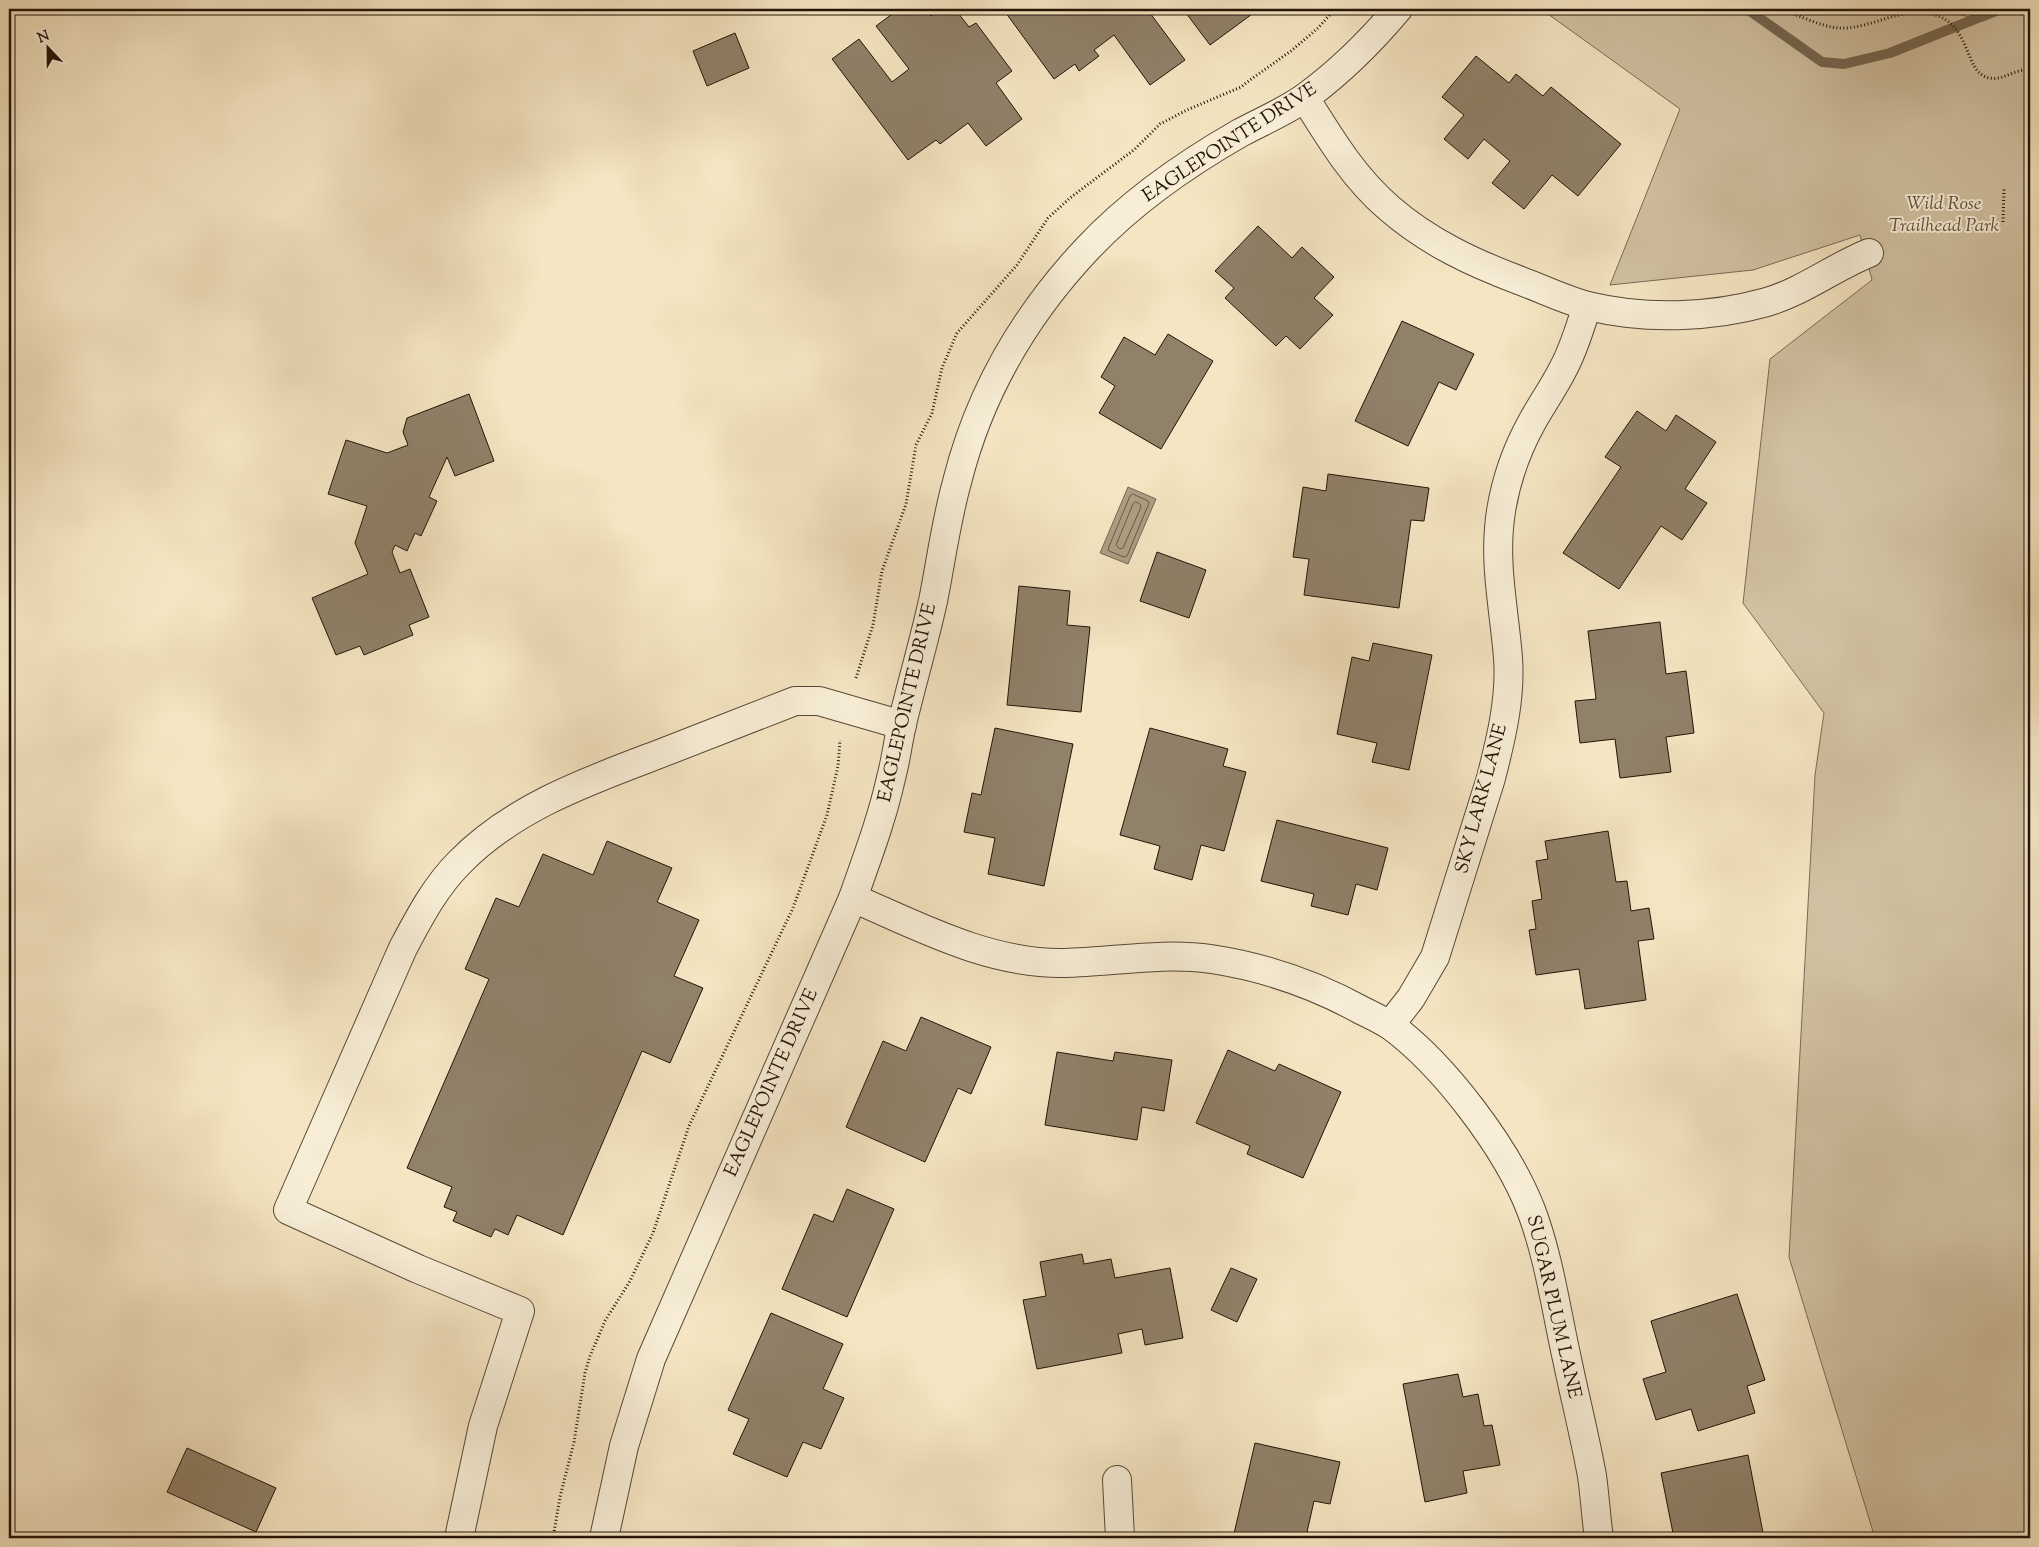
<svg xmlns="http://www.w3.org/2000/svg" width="2039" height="1547" font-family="'Sorts Mill Goudy',serif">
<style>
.green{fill:#d1c1a2;stroke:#7a6a55}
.water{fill:#ad9e83;stroke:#756752}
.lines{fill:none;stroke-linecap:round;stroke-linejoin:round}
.shore{stroke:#685946;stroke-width:1}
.stream{stroke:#756752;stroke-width:10}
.building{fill:#908169;stroke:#221408}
.minor-casing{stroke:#574836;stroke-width:30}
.path{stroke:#221408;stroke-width:3;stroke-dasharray:1 2.5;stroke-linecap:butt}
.minor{stroke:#f8eed7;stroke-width:28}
.labels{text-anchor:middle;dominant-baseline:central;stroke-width:4;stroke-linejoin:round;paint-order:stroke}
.street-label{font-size:19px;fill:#221408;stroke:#f8eed7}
.park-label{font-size:19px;font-style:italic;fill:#5f513e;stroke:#f8eed7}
</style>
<rect width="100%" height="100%" fill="#f5e5c2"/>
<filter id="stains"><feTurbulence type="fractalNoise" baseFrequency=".004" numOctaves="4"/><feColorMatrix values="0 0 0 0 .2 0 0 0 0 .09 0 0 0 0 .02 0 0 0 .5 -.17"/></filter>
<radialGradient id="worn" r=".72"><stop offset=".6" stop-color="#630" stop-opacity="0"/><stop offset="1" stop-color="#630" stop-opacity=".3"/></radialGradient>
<polygon class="green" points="1541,9 1940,9 1983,21 2014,9 2030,9 2030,1538 1875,1538 1789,1257 1815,775 1824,713 1743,603 1770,359 1872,280 1860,235 1753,270 1610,285 1680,109"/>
<polygon class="water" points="1128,487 1156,499 1128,564 1100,553"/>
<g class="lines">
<g class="shore">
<polygon points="1133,494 1148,501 1149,503 1127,556 1124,557 1109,551 1108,549 1130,496"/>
<polygon points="1136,502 1140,504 1141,507 1123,548 1120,549 1116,545 1133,504"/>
</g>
<polyline class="stream" points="1747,9 1822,62 1844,64 1890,53 2000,9"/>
</g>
<g class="building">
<polygon points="899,9 925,9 931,16 940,9 955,9 969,27 976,23 1012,71 996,83 1022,119 986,146 968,123 940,144 936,140 908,160 832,59 859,39 892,82 909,69 876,26"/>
<polygon points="1003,9 1147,9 1185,60 1150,85 1114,35 1094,50 1099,56 1079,71 1075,64 1054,79"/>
<polygon points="1183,9 1259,9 1210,45"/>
<polygon points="735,33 749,68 707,86 693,51"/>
<polygon points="1476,56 1509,83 1516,74 1543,96 1551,87 1621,144 1578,196 1552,175 1524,209 1492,183 1510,161 1484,139 1468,159 1444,139 1464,115 1442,97"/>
<polygon points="1258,226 1292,258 1302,247 1334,277 1314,298 1333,315 1300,349 1286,336 1276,346 1225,298 1234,288 1215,271"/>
<polygon points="1402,321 1474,354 1456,390 1439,382 1408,446 1355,421"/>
<polygon points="1168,334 1213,361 1161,449 1099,413 1115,386 1101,377 1124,337 1155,355"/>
<polygon points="469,394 494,461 455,476 447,457 429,497 437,501 421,536 415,533 407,551 395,545 392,552 400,573 410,569 429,617 409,625 413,635 364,655 360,646 336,655 312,598 368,574 355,543 367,506 328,494 346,440 387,453 408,445 403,432 407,418"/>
<polygon points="1637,411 1666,431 1676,415 1716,442 1685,489 1707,503 1682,540 1661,526 1619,589 1563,553 1621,467 1605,457"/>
<polygon points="1328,474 1429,488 1424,521 1411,520 1399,608 1304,595 1309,559 1293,557 1303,487 1326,491"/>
<polygon points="1157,552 1206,570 1189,618 1140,601"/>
<polygon points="1019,586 1070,591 1067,625 1090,627 1081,712 1007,705"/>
<polygon points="1660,622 1666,674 1686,671 1694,733 1666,737 1671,772 1620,778 1615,739 1580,743 1575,701 1596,699 1588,631"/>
<polygon points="1373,643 1432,655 1409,770 1372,762 1377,743 1337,734 1352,657 1369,661"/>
<polygon points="995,728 1073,744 1044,886 988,874 995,838 964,832 972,793 981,795"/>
<polygon points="1150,728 1228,749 1223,766 1246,772 1224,851 1201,845 1192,880 1154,869 1160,846 1120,835"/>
<polygon points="1277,820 1388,848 1377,890 1356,884 1348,915 1311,906 1314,894 1261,881"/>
<polygon points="1608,831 1616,882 1627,881 1631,911 1649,908 1654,939 1638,941 1646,1000 1585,1009 1579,969 1536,975 1529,930 1536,929 1532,901 1542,899 1536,861 1548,859 1545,841"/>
<polygon points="607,841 672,868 657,902 699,920 674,976 703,988 670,1063 642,1051 563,1235 517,1215 508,1235 495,1229 491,1237 453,1221 457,1212 444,1207 452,1187 407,1168 489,979 465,969 496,898 519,907 543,854 593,875"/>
<polygon points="921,1017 991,1047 971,1094 958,1088 925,1162 846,1127 883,1041 906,1051"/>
<polygon points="1228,1050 1275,1071 1279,1064 1341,1092 1303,1178 1247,1154 1250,1146 1196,1123"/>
<polygon points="1057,1052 1113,1061 1115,1052 1172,1060 1164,1111 1142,1107 1137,1140 1045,1125"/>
<polygon points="847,1189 894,1209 847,1317 782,1289 814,1214 833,1222"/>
<polygon points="1082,1254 1084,1264 1111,1259 1115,1278 1170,1268 1183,1338 1145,1345 1142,1329 1118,1334 1122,1353 1037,1369 1023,1300 1046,1296 1040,1262"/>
<polygon points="1231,1268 1257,1279 1237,1322 1211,1310"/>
<polygon points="1737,1294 1765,1380 1747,1386 1755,1413 1698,1431 1691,1409 1656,1420 1643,1379 1666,1372 1651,1321"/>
<polygon points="771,1313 843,1344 823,1389 844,1398 821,1449 803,1442 787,1477 733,1454 749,1419 728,1410"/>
<polygon points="1458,1374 1463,1397 1478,1394 1484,1426 1492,1425 1500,1465 1463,1471 1467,1493 1425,1502 1403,1384"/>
<polygon points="1255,1443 1340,1462 1330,1504 1314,1501 1307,1532 1332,1538 1233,1538"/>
<polygon points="187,1448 276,1488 256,1532 167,1492"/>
<polygon points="1748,1455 1764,1538 1674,1538 1661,1473"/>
</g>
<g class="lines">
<defs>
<g id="minor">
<path d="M1305 98C1330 138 1353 177 1389 208 1428 242 1473 263 1521 281 1543 289 1565 300 1588 306 1646 320 1710 318 1767 302 1804 291 1834 267 1869 253"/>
<path d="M853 898C920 927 989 964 1064 963 1113 962 1161 952 1211 959 1264 967 1314 984 1361 1010 1371 1015 1382 1020 1391 1026 1444 1065 1507 1148 1531 1210 1549 1257 1556 1310 1567 1359 1575 1398 1585 1437 1592 1476 1595 1497 1596 1518 1599 1538"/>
<path d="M1390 1025 1411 998 1435 957 1491 778C1501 739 1511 698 1508 658 1504 607 1493 562 1501 511 1506 480 1517 449 1532 422 1542 404 1554 387 1563 369 1574 349 1580 327 1587 306"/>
<polyline points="1117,1480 1120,1538"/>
<path d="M459 1538 483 1426 520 1311 418 1269 288 1210 403 948C419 918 435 887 459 863 511 809 585 782 654 756 701 738 748 719 795 701H819L902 725"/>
<path d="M604 1538 624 1446 651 1359 853 898C867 858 882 819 891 778 896 760 898 741 902 724 912 682 924 642 933 601 941 561 946 521 957 482 979 394 1025 315 1087 249 1131 202 1184 165 1240 133 1262 121 1287 111 1307 96 1341 71 1371 41 1398 9"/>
</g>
</defs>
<use href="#minor" class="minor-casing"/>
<g class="path">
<path d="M1780 9C1795 14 1823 27 1838 28 1870 30 1900 6 1932 14 1973 24 1963 74 1990 78 2003 81 2016 68 2030 70"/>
<polyline points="2003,222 2004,187"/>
<polyline points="856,678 873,625 882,571 906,504 916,445 932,413 942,368 957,333 1017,265 1048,218 1070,198 1135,149 1160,124 1187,110 1241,87 1250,80 1291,51 1318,28 1335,9"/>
<polyline points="553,1538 560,1497 574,1442 585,1373 590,1356 605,1321 630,1281 653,1233 689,1126 793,908 827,815 838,766 840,740"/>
</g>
<use href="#minor" class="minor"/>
</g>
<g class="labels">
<g class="street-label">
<text transform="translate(1230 143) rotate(-33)">EAGLEPOINTE DRIVE</text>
<text transform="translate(908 703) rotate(-77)">EAGLEPOINTE DRIVE</text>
<text transform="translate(1482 799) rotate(-75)">SKY LARK LANE</text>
<text transform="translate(772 1083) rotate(-66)">EAGLEPOINTE DRIVE</text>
<text transform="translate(1553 1307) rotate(77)">SUGAR PLUM LANE</text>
</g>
<g class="park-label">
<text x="1944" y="204">Wild Rose<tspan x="1944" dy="22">Trailhead Park</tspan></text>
</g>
</g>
<rect width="2039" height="1547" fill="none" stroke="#f5e5c2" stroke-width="30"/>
<rect x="10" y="10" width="2019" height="1527" fill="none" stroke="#221408" stroke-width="2.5"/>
<rect x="15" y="15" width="2009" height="1517" fill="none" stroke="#221408"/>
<g transform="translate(48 48) rotate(338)" stroke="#f8eed7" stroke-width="4" paint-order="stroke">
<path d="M0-4L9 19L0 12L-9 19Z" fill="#221408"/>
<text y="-8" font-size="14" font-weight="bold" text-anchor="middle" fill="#221408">N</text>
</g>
<rect width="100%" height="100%" filter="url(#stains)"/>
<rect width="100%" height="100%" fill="url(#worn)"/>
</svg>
